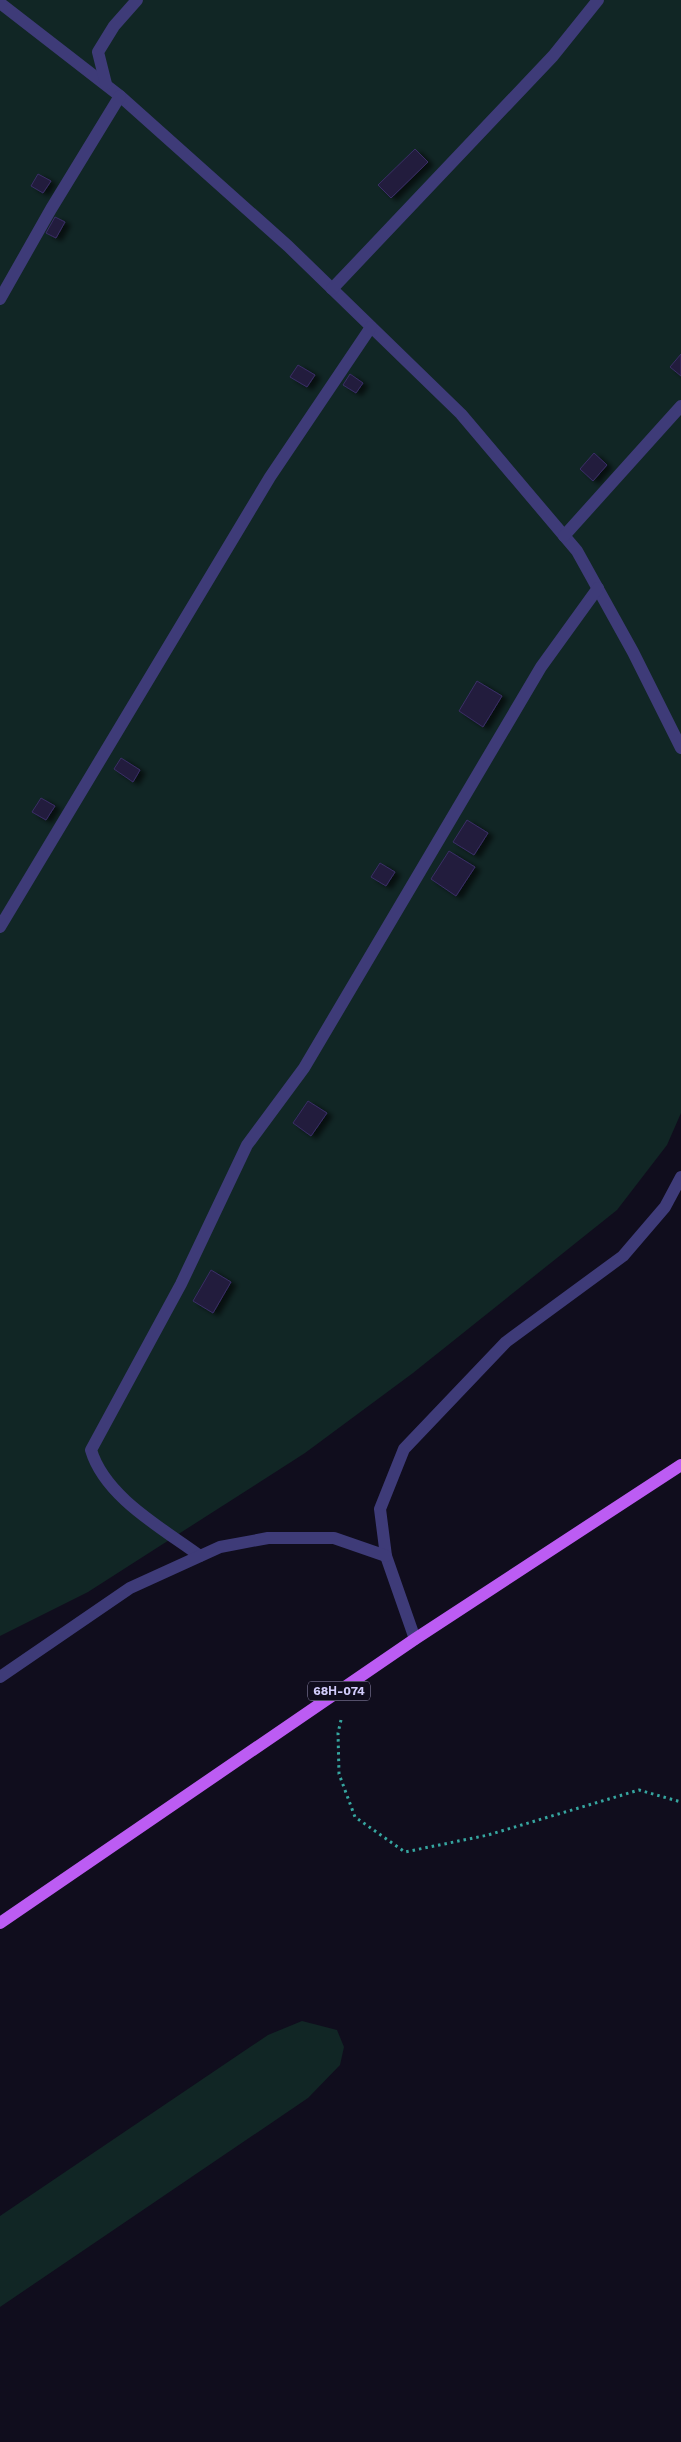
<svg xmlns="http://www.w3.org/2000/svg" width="681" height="2442" font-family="'Work Sans',sans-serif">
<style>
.green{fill:#112625}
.building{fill:#221b3c;stroke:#3a2e66;filter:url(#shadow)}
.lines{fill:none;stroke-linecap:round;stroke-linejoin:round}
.path{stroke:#36a6a0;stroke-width:3;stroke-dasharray:2.5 4;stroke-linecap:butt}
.lane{stroke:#3e3b78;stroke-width:12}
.primary{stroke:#bc5cf3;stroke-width:12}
.labels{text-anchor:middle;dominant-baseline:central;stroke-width:5;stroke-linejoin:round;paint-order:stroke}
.shield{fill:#100d1d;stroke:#9893b8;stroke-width:1}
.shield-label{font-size:12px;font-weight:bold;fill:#d2ccfb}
</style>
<defs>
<filter id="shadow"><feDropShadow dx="5.5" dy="3" stdDeviation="2.5" flood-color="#0009"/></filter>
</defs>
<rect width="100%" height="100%" fill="#100d1d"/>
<g class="green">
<polygon points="0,0 681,0 681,1113 667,1145 617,1210 413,1373 305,1453 88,1592 0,1636"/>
<polygon points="302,2021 337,2030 344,2047 340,2065 308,2098 0,2307 0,2216 268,2035"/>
</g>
<g class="building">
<polygon points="415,149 428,162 391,198 378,185"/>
<polygon points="38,174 51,181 43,193 31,186"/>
<polygon points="55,217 65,222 56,238 46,233"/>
<polygon points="681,354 681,376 670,367"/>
<polygon points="298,365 315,375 307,387 290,377"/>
<polygon points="350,374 363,383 356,393 343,385"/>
<polygon points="594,453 607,465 593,481 580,469"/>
<polygon points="477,681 502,696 483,727 459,711"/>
<polygon points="121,758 140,770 133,782 114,769"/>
<polygon points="41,798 55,806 46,820 32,812"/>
<polygon points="467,820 488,833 474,855 453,842"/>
<polygon points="449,851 475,867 456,896 431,879"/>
<polygon points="380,863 395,872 386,886 371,877"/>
<polygon points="308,1101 327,1113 311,1136 293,1123"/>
<polygon points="211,1270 231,1282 213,1313 193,1301"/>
</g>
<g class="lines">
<polyline class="path" points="341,1720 338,1733 339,1774 355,1817 405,1852 488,1835 639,1790 681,1802"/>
<g class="lane">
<polyline points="0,3 120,96 288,246 461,414 577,551 633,652 681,748"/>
<polyline points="106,84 98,52 114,26 137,0"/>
<polyline points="332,289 553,56 598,0"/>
<polyline points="0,299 51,209 120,96"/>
<polyline points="564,536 681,406"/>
<polyline points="0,927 270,477 371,327"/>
<path d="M200 1556C162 1528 105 1497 91 1450L181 1284 247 1145 304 1068 541 667 598 588"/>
<polyline points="415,1639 386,1556 380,1509 404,1449 506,1342 623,1256 665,1207 681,1177"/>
<polyline points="0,1677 130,1588 220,1547 268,1538 334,1538 386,1556"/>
</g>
<polyline class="primary" points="0,1923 415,1639 681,1465"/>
</g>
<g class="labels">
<rect class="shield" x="308" y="1681.5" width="62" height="19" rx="4"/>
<g class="shield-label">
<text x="339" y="1691">68Н-074</text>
</g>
</g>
</svg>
